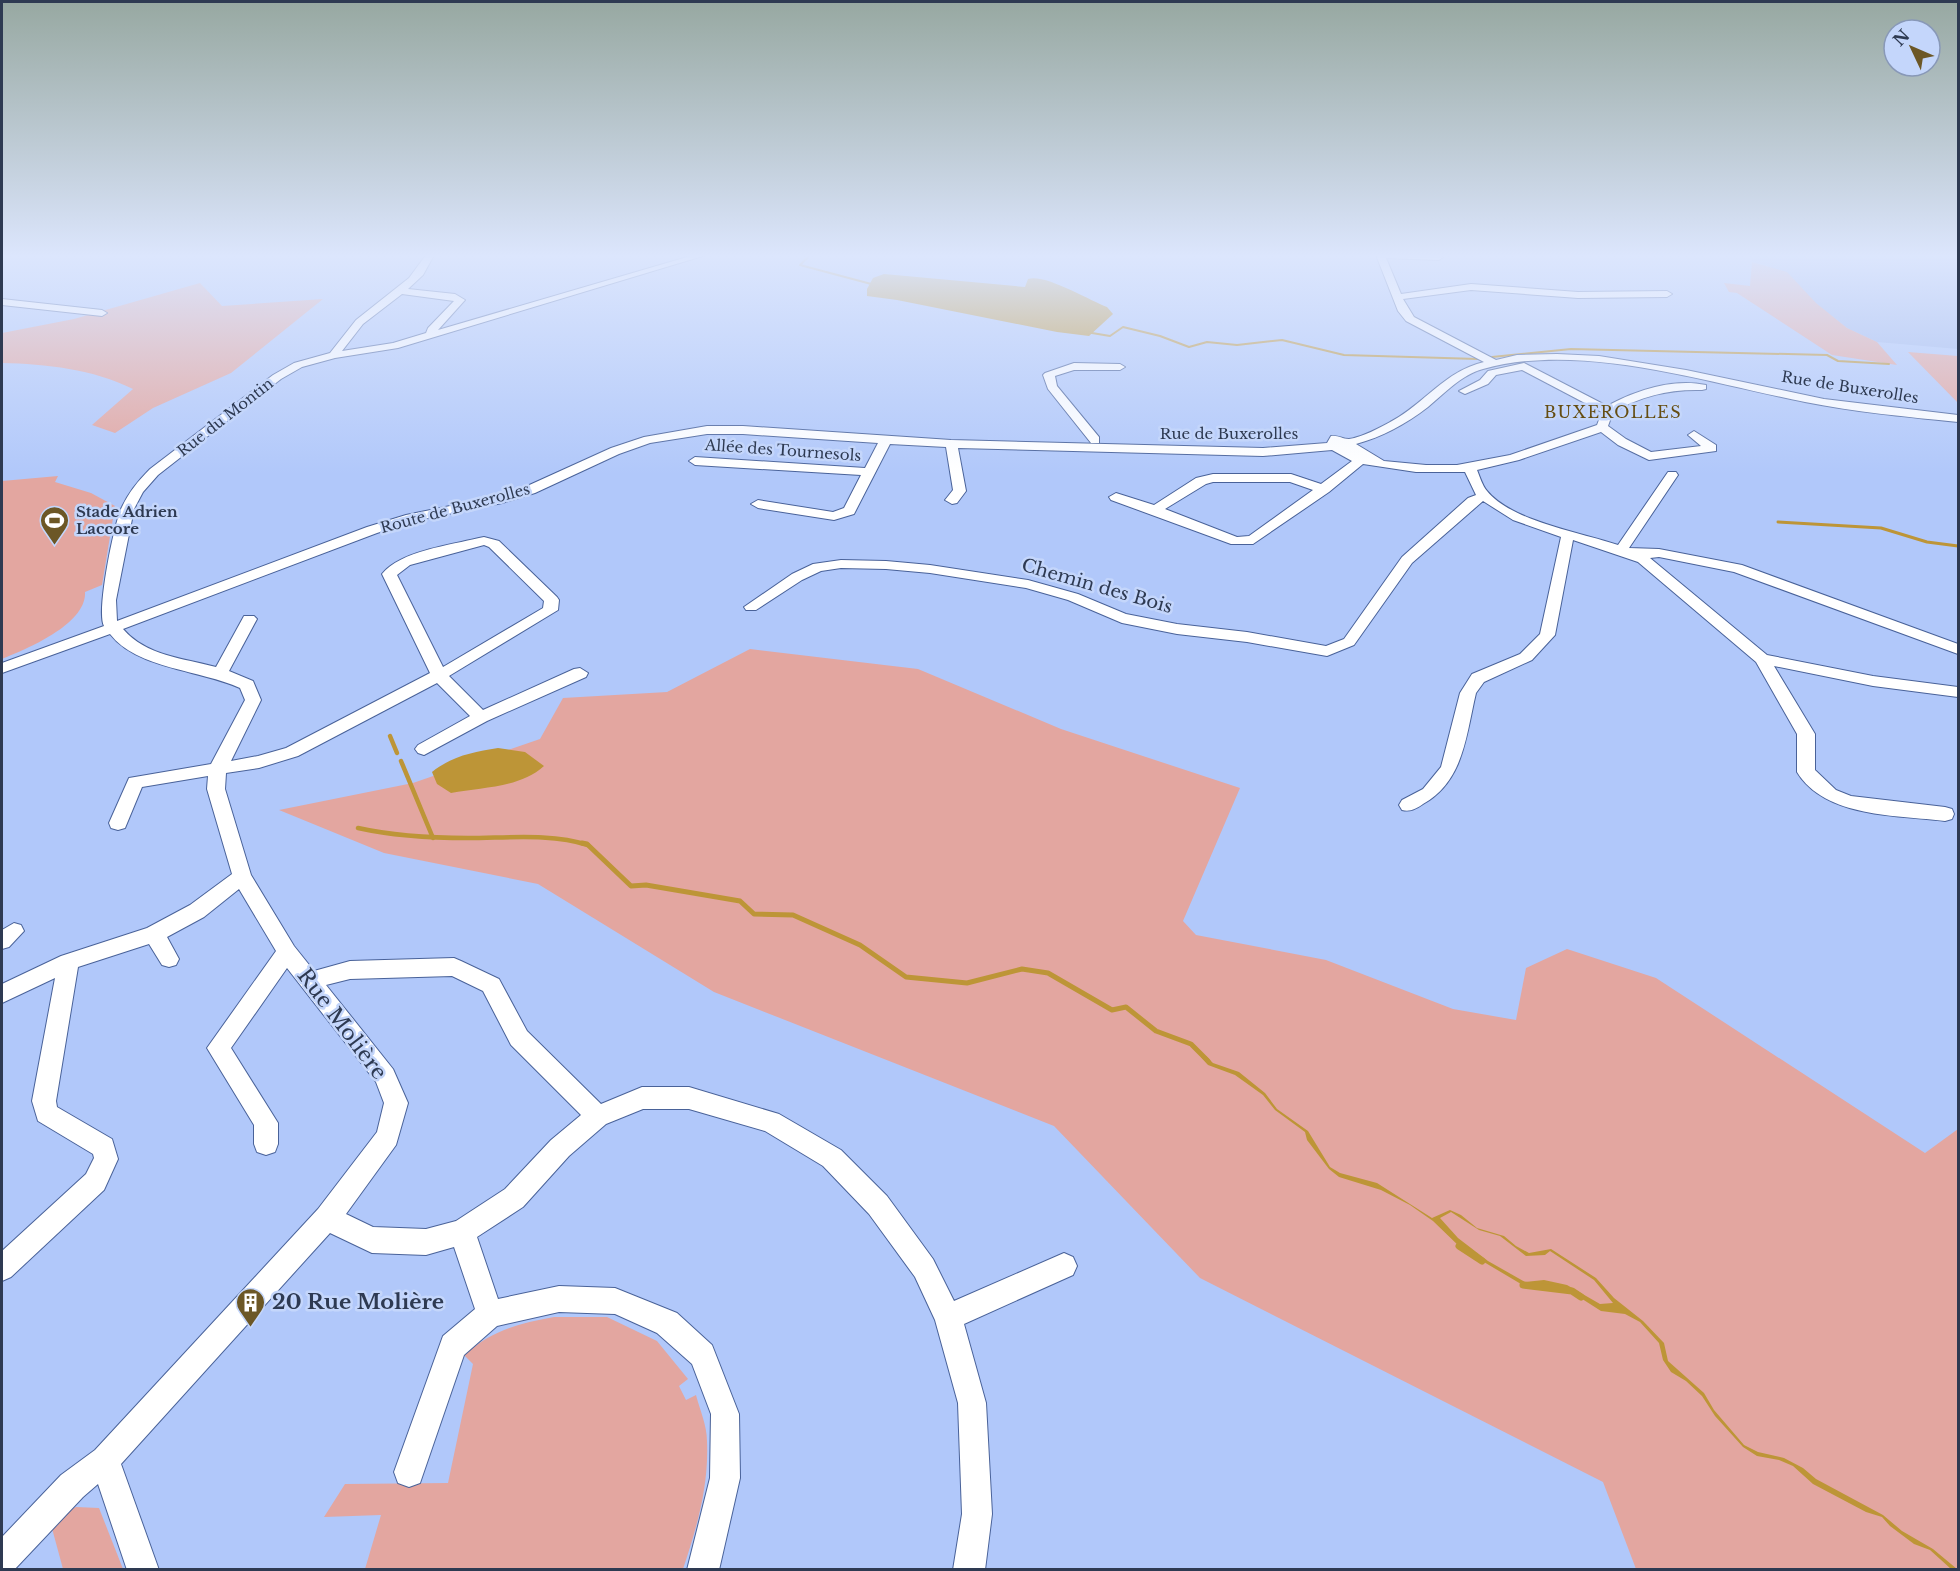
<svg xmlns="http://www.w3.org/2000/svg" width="1960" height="1571" font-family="'Libre Baskerville',serif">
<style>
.built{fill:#a1b9ee}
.green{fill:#e3a6a0}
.water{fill:#bd9537;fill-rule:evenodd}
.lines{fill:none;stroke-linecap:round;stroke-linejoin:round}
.stream-far4{stroke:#bd9537;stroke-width:2}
.stream-far3{stroke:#bd9537;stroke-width:3}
.stream-far2{stroke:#bd9537;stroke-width:4.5}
.stream-far1{stroke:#bd9537;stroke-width:5}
.stream{stroke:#bd9537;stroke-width:7}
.minor-casing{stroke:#496299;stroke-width:2}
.minor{fill:#fff;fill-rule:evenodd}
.labels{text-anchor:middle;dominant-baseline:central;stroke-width:5;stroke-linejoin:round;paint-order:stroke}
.far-street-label{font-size:15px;fill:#2e3a52;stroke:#c4d6fb}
.far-poi-label{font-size:15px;font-weight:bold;fill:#2e3a52;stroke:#c4d6fb;text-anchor:start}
.far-neighbourhood-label{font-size:16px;letter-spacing:1.5px;fill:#654d12;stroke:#c4d6fb}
.street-label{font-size:18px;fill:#2e3a52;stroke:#c4d6fb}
.near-street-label{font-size:21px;fill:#2e3a52;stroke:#c4d6fb}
.near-poi-label{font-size:21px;font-weight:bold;fill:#2e3a52;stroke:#c4d6fb;text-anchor:start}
</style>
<rect width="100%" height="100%" fill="#b1c8fa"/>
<polygon class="built" points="1748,255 1958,255 1958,349 1877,342 1847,328 1767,265 1752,262"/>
<g class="green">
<polygon points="1752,262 1787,272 1816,303 1847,328 1877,342 1897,365 1832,355 1737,293 1729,292 1724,283 1750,286"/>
<path d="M200 283 222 306 323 299 231 373 153 408 115 433 92 425 133 389C93 369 46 364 2 363V333L74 319Z"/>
<polygon points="1908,352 1958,356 1958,403"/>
<path d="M58 476 55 482 91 493 115 506 102 585 85 592C87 624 27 649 2 659V481Z"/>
<polygon points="750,649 918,669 1061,729 1240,788 1183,921 1196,935 1326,960 1453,1009 1516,1020 1526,968 1567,949 1656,978 1925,1153 1958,1129 1958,1569 1636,1569 1603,1482 1200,1278 1054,1126 714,992 538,884 384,853 279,810 413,783 540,739 563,698 667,692"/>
<path d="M554 1317H607L657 1341 688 1379 679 1386 686 1400 696 1395C700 1410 707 1426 707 1441 709 1486 697 1527 683 1569H365L381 1515 324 1517 345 1484 448 1483 473 1364 464 1355C493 1330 517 1324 554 1317Z"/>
<polygon points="76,1507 99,1508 123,1569 63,1569 50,1521"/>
</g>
<g class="water">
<path d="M884 274 1025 287 1028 279C1044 273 1089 300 1107 307L1113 314 1089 336 1057 332 897 300 867 296V289L873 278Z"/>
<path d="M498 748 525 752 544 766C520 788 482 787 451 793L437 784 432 772C452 756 473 752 498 748Z"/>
<path d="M1206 1056 1213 1063 1239 1072 1265 1093 1277 1109 1308 1131 1330 1167 1340 1173 1377 1183 1432 1218 1450 1210 1461 1215 1477 1228 1504 1236 1516 1246 1529 1253 1551 1249 1596 1278 1614 1298 1643 1321 1664 1343 1668 1361 1704 1393 1714 1410 1744 1445 1758 1452 1784 1458 1803 1468 1816 1479 1883 1515 1902 1531 1933 1549 1957 1569H1951L1930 1550 1914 1544 1890 1526 1882 1517 1866 1512 1813 1484 1793 1466 1779 1460 1757 1456 1743 1447 1715 1416 1702 1396 1686 1381 1671 1372 1663 1360 1659 1343 1640 1322 1625 1314 1601 1311 1565 1288 1549 1285 1526 1287 1462 1249 1433 1221 1410 1205 1381 1190 1339 1177 1329 1169 1307 1140 1305 1132 1275 1110 1263 1095 1235 1075 1208 1065 1201 1057ZM1451 1212 1479 1230 1500 1236 1526 1256 1545 1255 1550 1251 1594 1280 1613 1303 1600 1304 1567 1285 1544 1280 1525 1282 1488 1261 1458 1238 1440 1218Z"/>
</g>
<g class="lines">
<g class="stream-far4">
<polyline points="810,255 800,265 875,285"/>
<polyline points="1086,332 1110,336 1123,327 1160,336 1189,347 1207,342 1237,345 1282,340 1344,355 1478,359"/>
<polyline points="1492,357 1571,349 1827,355 1838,361 1889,364"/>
</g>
<polyline class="stream-far3" points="1778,522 1881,528 1927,542 1958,546"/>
<g class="stream-far2">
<polyline points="390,736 397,753"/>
<polyline points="401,761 433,838"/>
<path d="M358 828C394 836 431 838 468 838 507 838 551 833 588 845"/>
</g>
<polyline class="stream-far1" points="582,843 587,844 631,886 646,885 740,901 754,914 793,915 860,945 906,977 967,983 1022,969 1048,973 1112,1010 1126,1007 1156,1031 1191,1044 1208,1061"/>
<g class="stream">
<polyline points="1459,1246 1482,1261"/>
<polyline points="1523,1285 1572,1291 1581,1297"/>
</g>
<defs>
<g id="minor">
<path d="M426 255H434L423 275 408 289 455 294 465 300 438 330 694 255H706L398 348 335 358 302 367 281 379 158 475 143 492 134 509 116 600 117 621 367 527 406 515 499 496 525 487 611 448 644 437 707 426H743L951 440 1263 448 1327 443 1331 436C1338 435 1342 439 1349 439 1363 437 1379 428 1392 421 1425 403 1445 371 1484 362L1406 321 1398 311 1376 255H1440L1443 257 1439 260 1386 258 1401 294 1471 284 1578 292 1667 291 1672 294 1667 297 1578 298 1471 290 1403 299 1414 317 1496 360 1517 355 1557 354 1599 356 1686 370 1824 399 1958 415V422C1907 417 1856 412 1805 402 1708 383 1581 341 1483 369 1461 375 1445 393 1428 407 1406 424 1382 437 1356 444L1384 461 1426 465H1457L1510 455 1597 425 1602 412 1522 370 1496 375 1488 384 1465 394 1459 391 1480 380 1488 371 1524 363 1607 406C1636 390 1673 378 1706 385V389L1702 390C1669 389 1642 396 1613 412L1608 426 1626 439 1651 452 1701 446 1688 435 1694 431 1716 445V451L1649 460 1618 445 1601 432 1519 460 1477 470C1480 477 1482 485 1487 491 1511 521 1582 533 1618 545L1668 472H1676L1678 475 1629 548 1659 549 1742 565 1958 644V654L1734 572 1659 557 1650 558 1767 655 1873 676 1958 687V697L1873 686 1774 666 1815 734V770L1836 790 1851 796 1945 807 1952 809 1954 814 1952 819 1945 821C1898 815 1825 818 1797 772V734L1756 662 1638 562 1573 540 1555 635 1532 660 1484 682 1476 693C1466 735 1464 781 1423 804 1416 809 1410 812 1402 810L1399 805 1402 800 1423 789 1441 767 1460 693 1472 674 1520 654 1540 634 1561 537 1513 520 1483 501 1412 563 1354 645 1327 656 1247 642 1177 634 1122 623 1068 600 1026 588 930 573 886 569 841 568 821 571 802 580 756 610H746L744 607 792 574 813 564 841 560 886 561 930 565 1028 580 1078 594 1126 614 1177 624 1247 632 1326 646 1344 639 1402 557 1468 498 1476 495 1465 472H1416L1363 464 1329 492 1253 544H1231L1111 500 1109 497 1116 493 1154 505 1196 478 1213 474H1291L1321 484 1352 461 1332 450 1263 456 958 448 966 491 957 503 952 504 945 500 953 490 946 447 890 444 854 514 834 520 758 508 751 504 758 500 833 512 844 508 861 475 695 465 689 461 695 457 865 468 878 443 743 434H707L650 443 619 454 535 493 502 503 414 521 377 533 123 629C146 656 183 658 216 667L244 616H254L257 619 229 671 253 681 261 700 231 761 258 756 286 748 430 673 382 574C400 551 451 545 479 538L484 537 499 541 557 597 559 600 558 610 449 676 483 710 574 669 580 668 588 673 586 677 487 721 424 755 418 753 415 749 418 745 470 716 437 683 298 756 259 768 226 773 225 789 251 875 294 946 314 971 350 961 454 958 461 961 499 979 527 1031 601 1104 642 1087H689L779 1114 841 1150 887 1196 933 1259 954 1301 1064 1253 1073 1257 1077 1266 1073 1275 964 1324 986 1403 992 1514 985 1570H953L962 1514 958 1403 935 1320 915 1277 869 1214 823 1166 765 1131 689 1109H643L606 1124 569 1156 523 1207 477 1237 498 1299 559 1286 615 1288 677 1313 712 1345 739 1414 740 1478 719 1570H687L710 1478 711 1414 692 1364 657 1333 615 1314 559 1312 497 1326 464 1355 420 1483 409 1487 398 1483 394 1472 443 1336 475 1309 454 1247 426 1255 372 1253 330 1233 121 1464 159 1570H127L98 1484 83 1497 14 1570H2V1537L61 1475 95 1450 318 1209 377 1132 384 1103 376 1082 287 968 231 1048 278 1123V1144L275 1152 266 1155 257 1152 254 1144V1125L207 1048 276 951 239 889 204 917 167 937 179 959 176 965 169 967 162 965 149 944 78 967 56 1101 57 1107 112 1139 118 1159 104 1190 11 1277 2 1281V1251L86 1174 94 1158 93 1154 38 1121 32 1101 55 978 2 1003V984L61 956 147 928 190 905 232 874 207 789 208 776 142 787 125 828 118 830 111 828 109 823 129 778 211 764 245 700 240 688C201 670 137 669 110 634L2 673V663L104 626C96 613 114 522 122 507 129 492 138 481 150 469L273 375 294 363 330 353 356 320 409 278ZM402 294 454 301 428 328 426 333 393 343 342 351 363 324ZM1213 482H1290L1313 490 1249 536 1237 537 1165 509 1206 484ZM484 545 489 547 544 601 543 608 443 667 397 575 410 565ZM452 976 483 991 511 1045 581 1115 551 1140 505 1189 456 1221 426 1229 373 1227 346 1214 396 1145 408 1103 393 1069 326 985 350 979Z"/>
<polygon points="2,299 102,310 107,313 102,316 2,305"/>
<polygon points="1074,363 1120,364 1125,367 1120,370 1074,370 1055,376 1057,386 1099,437 1099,443 1091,443 1048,389 1043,375 1045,373"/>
<polygon points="14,923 21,925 24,931 9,947 2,949 2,930"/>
</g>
</defs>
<use href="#minor" class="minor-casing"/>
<use href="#minor" class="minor"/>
</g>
<linearGradient id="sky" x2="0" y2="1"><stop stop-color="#97a8a1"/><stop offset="0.54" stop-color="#dce6fd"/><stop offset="1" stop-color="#dce6fd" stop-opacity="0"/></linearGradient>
<rect width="1960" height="474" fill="url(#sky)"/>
<defs>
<symbol id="stadium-pin" viewBox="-11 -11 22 30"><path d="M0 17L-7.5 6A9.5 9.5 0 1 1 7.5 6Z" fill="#6c5726" stroke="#c4d6fb"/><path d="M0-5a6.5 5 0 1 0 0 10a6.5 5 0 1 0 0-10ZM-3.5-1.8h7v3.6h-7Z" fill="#fff"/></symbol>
<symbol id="building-pin" viewBox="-11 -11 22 30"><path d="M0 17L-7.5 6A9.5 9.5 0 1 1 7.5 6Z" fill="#6c5726" stroke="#c4d6fb"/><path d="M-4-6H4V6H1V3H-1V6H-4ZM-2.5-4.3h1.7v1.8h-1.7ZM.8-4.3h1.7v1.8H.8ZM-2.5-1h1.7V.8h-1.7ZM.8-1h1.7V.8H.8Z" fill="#fff"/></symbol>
</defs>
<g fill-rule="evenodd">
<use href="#stadium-pin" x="38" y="504" width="33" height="45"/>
<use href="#building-pin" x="234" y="1286" width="33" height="45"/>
</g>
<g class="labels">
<g class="far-street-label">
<text transform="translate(1850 387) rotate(9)">Rue de Buxerolles</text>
<text transform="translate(225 417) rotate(-38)">Rue du Montin</text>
<text x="1229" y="433">Rue de Buxerolles</text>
<text transform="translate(783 450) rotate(4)">Allée des Tournesols</text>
<text transform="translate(455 508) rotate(-15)">Route de Buxerolles</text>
</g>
<g class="far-poi-label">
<text x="76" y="511">Stade Adrien<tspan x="76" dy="17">Laccore</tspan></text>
</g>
<g class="far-neighbourhood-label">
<text x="1613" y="412">BUXEROLLES</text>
</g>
<g class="street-label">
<text transform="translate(1097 586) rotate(16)">Chemin des Bois</text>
</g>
<g class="near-street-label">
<text transform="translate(342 1024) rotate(53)">Rue Molière</text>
</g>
<g class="near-poi-label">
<text x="272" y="1302">20 Rue Molière</text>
</g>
</g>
<rect width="1960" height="1571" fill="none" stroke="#2e3a52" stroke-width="6"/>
<g transform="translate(1912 48) rotate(314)"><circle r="28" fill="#c4d6fb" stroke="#8898b7" stroke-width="1.5"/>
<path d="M0-4.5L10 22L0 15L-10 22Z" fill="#6c5726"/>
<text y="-9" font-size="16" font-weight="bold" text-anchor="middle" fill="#2e3a52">N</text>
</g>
</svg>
